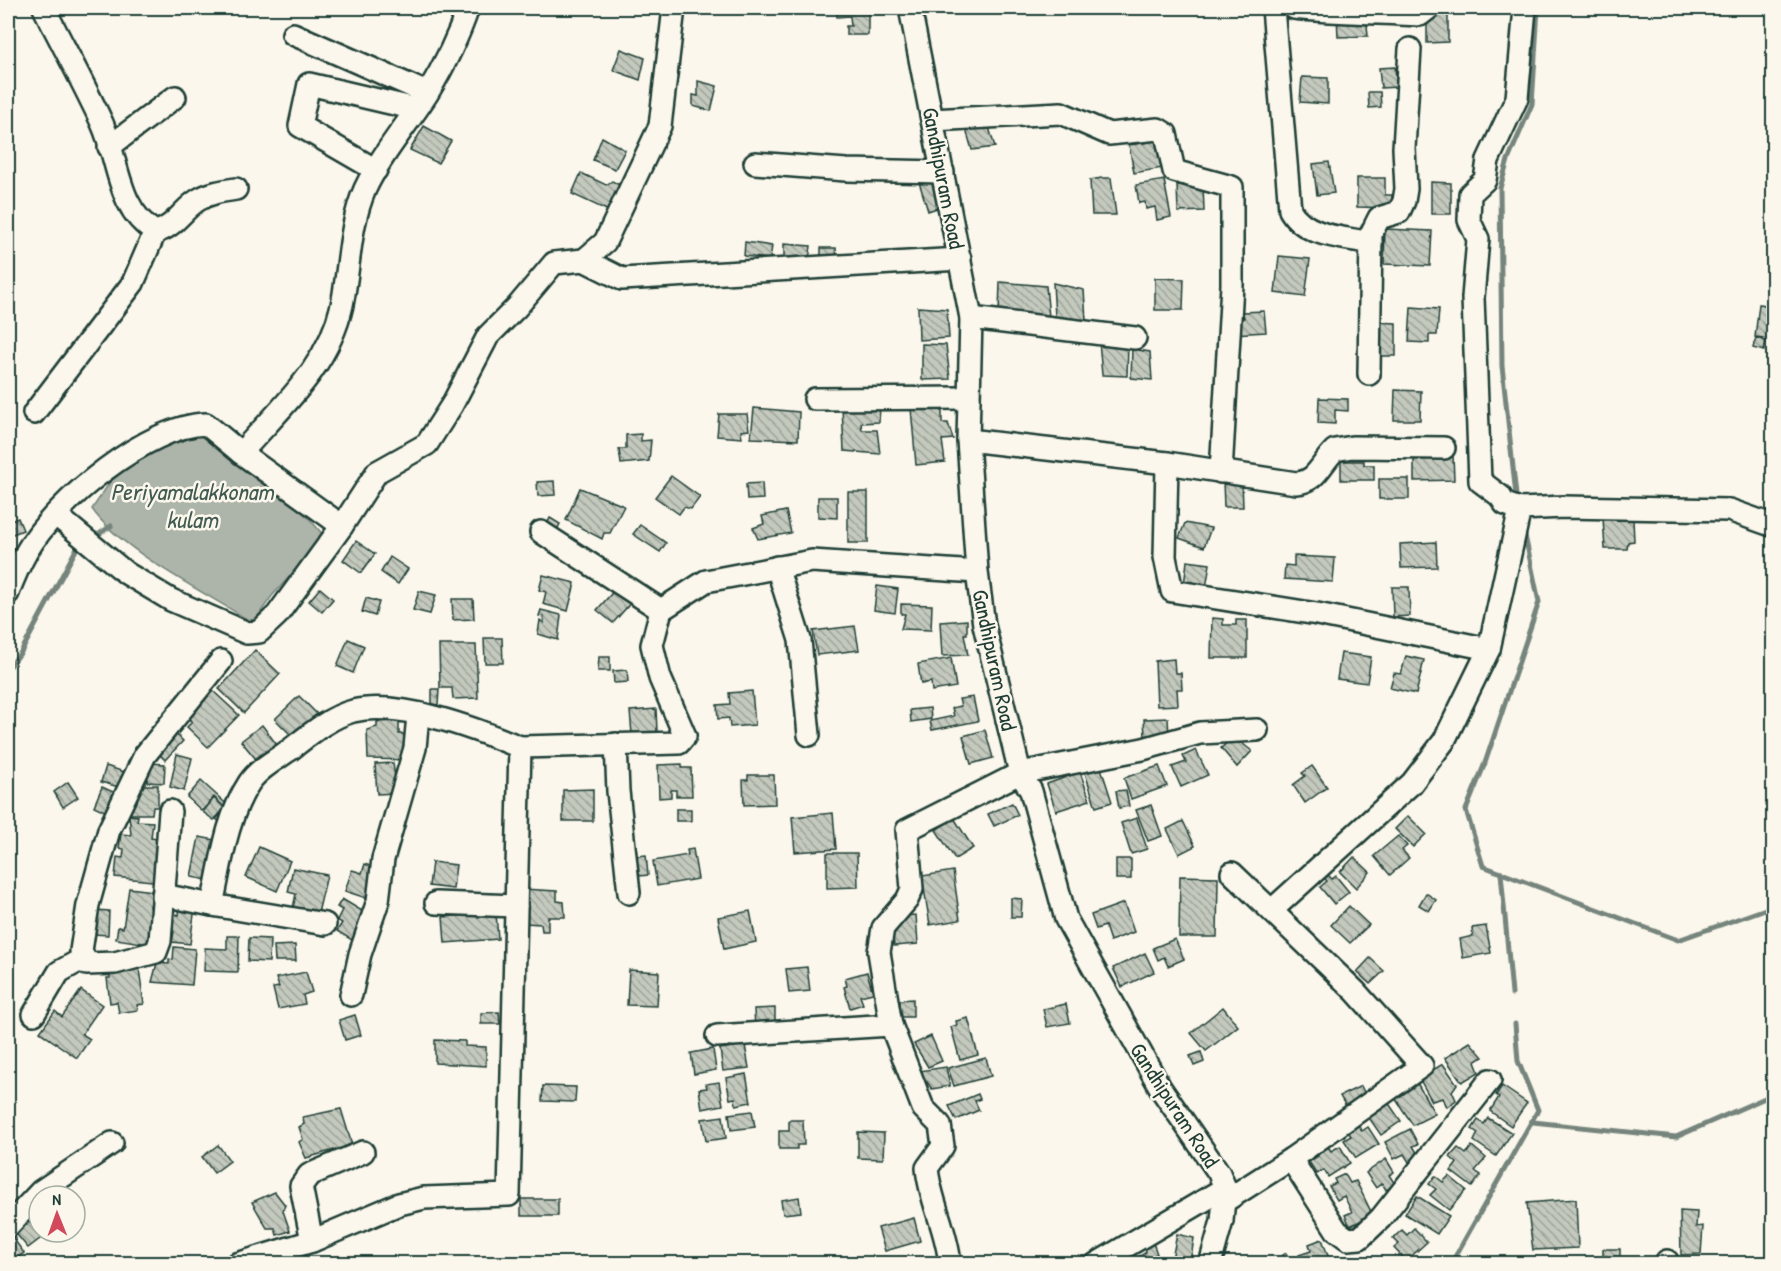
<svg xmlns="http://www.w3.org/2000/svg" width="1781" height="1271" font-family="'Patrick Hand',sans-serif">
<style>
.water{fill:#adb4aa;stroke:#74847b;stroke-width:1.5}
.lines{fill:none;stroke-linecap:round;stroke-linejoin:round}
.stream{stroke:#74847b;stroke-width:5}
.building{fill:url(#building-back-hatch);stroke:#1f3d34;stroke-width:1.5}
.minor-casing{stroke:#1f3d34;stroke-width:26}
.minor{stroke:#fbf7ec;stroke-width:21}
.labels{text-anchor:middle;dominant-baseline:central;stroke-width:5;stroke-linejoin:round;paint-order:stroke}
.street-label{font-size:22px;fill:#1f3d34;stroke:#fbf7ec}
.water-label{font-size:24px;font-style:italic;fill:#425b52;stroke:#fbf7ec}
</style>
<defs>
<pattern id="building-back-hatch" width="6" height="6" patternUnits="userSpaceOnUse" patternTransform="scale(1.5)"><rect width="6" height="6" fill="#c4c9be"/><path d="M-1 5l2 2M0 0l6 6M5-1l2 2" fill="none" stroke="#9fa49b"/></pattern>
</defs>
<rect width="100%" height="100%" fill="#fbf7ec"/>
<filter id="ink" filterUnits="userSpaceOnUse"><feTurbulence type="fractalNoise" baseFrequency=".0167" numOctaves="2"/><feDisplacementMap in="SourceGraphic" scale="12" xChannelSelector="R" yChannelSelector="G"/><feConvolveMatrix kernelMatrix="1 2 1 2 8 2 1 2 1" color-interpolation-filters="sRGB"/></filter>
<g filter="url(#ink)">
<path class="water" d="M202 426 301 509 325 537 272 596 253 623C207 593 121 551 92 509L110 482 137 459Z"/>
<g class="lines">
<g class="stream">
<polyline points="1516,495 1502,366 1500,188 1508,160 1532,104 1538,8"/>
<polyline points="1524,531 1539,602 1485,763 1466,810 1483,866 1678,940 1774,906"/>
<polyline points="99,534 111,526"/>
<polyline points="8,669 21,652 78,546"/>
<polyline points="1501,873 1512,994"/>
<polyline points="1533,1122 1676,1137 1774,1094"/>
<polyline points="1451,1264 1538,1110 1518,1061 1515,1024"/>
</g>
</g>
<g class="building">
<polygon points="837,8 868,8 868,35 846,35 846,26 851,26 850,16 837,17"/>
<polygon points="1427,12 1448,14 1448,42 1427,43"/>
<polygon points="1337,14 1366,14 1368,36 1338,37"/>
<polygon points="621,49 645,58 640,80 613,70"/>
<polygon points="1395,67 1397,87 1381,88 1379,68"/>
<polygon points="1302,77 1328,78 1328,104 1300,102"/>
<polygon points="698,81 717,86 711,111 693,106 693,95 698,96"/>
<polygon points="1368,92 1380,92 1381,107 1369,108"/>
<polygon points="987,121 995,147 972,150 964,122"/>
<polygon points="424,126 451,141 438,163 410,150"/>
<polygon points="1158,133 1163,168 1134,173 1129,145 1149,142 1148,135"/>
<polygon points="602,137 625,150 615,169 593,160"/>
<polygon points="1329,162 1334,193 1317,195 1313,164"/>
<polygon points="581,173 606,185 612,181 624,187 615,214 572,194"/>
<polygon points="1102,178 1111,178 1116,215 1092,215 1090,180"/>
<polygon points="1357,178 1385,178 1385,195 1392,195 1392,208 1357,207"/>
<polygon points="934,180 943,206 928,211 919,182"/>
<polygon points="1164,180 1171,217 1157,220 1155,207 1146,209 1145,202 1139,203 1136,185"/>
<polygon points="1431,182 1451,183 1451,214 1431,214"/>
<polygon points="1177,185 1203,185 1204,211 1178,212"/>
<polygon points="1385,229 1432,231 1430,266 1384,264"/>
<polygon points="745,242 772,246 770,259 744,256"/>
<polygon points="784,244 811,246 809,259 784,258"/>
<polygon points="821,248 836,248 837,259 821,259"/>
<polygon points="1279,256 1310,259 1305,297 1275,293"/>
<polygon points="1155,278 1184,279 1183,310 1155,310"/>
<polygon points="1000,282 1046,286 1049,317 999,312"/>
<polygon points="1053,283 1084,290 1086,320 1055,317"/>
<polygon points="1759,304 1774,306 1774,339 1755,337"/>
<polygon points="918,307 947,309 949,338 919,340"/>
<polygon points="1411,307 1439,309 1437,335 1429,335 1429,343 1409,342"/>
<polygon points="1264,311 1266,332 1233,334 1232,318 1244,318 1243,312"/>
<polygon points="1375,322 1396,323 1396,356 1375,356"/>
<polygon points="1756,338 1766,341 1764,351 1753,348"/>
<polygon points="1099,341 1128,346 1127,376 1102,375"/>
<polygon points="922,344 946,345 950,379 922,380"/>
<polygon points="1132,349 1150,352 1152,380 1131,378"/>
<polygon points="1395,390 1421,391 1420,420 1394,420"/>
<polygon points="1319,398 1348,399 1348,411 1335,410 1335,424 1318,423"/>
<polygon points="880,406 879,422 861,423 862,430 877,430 880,454 844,451 842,407"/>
<polygon points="754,408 799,412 798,440 751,438"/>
<polygon points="911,408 942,410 942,423 948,423 953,439 942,440 945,462 916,465"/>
<polygon points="719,414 747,414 749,430 741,431 742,438 717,436"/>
<polygon points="641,434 641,441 651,440 649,461 621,464 619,449 626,449 626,435"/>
<polygon points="1453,455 1454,480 1414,481 1414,456"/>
<polygon points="1341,461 1364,461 1364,465 1374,465 1374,480 1341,480"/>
<polygon points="671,476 700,497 691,509 684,507 679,514 655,497"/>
<rect x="1379" y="479" width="30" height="20"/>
<polygon points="554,481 555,495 538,496 537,482"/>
<polygon points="1223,481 1242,481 1243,507 1224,507"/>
<polygon points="762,483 763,499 747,500 746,484"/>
<polygon points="580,488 624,506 610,533 604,533 602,539 566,520"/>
<rect x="848" y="492" width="20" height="51"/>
<polygon points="818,497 837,497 837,518 818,517"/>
<polygon points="786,511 791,533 758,539 753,528 764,524 762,516"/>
<polygon points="18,518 23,530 8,536 8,522"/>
<polygon points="550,518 560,524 553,537 543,532"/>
<polygon points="1603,518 1633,520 1634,541 1628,542 1627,549 1605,549"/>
<polygon points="1185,523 1211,528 1204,547 1179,538"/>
<polygon points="640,525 666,543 660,552 633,534"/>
<polygon points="356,541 375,554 361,573 343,560"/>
<polygon points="1436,542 1437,567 1401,568 1400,544"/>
<polygon points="1294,556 1335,558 1333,582 1284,579 1285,565 1294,566"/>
<polygon points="390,557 408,569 398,584 381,572"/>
<polygon points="1187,561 1210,564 1206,588 1184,585"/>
<polygon points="543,575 575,583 568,611 543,604 546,592 539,590"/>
<polygon points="618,586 634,599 613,623 597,610"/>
<polygon points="877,586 898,589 895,613 874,610"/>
<polygon points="1392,587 1409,587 1410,616 1393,617"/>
<polygon points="320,588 333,599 322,612 309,601"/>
<polygon points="419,591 436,595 430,614 413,610"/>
<polygon points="366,598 379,602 375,616 362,612"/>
<polygon points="452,599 473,599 474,619 453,620"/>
<polygon points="901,604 932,605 931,630 901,629 905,614 901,614"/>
<polygon points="541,610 561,615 558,640 538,634 540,620 544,623 544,617 539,616"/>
<polygon points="1212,618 1223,619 1223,625 1236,625 1236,620 1247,620 1247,658 1211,658"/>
<polygon points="967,620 967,634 964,634 968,655 942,656 940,622"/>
<polygon points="855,626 859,650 817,655 813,631"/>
<polygon points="484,638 502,638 503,663 485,663"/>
<polygon points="348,639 364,646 353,673 337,666"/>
<polygon points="439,645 476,645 478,698 453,699 452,688 440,688"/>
<polygon points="255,650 280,674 244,713 219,689"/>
<polygon points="1341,653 1371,657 1367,683 1337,679"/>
<polygon points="1406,656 1424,660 1416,694 1390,688 1394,673 1401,674"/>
<polygon points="599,657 610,657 610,671 598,671"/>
<polygon points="951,658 956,687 932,691 931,682 921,684 918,664"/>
<polygon points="1174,659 1175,673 1181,673 1182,689 1177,689 1178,705 1157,706 1155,661"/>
<polygon points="627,670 628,682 614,683 613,671"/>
<polygon points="432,689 439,689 438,705 432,704"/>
<polygon points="213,691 239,715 208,747 187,727 192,722 187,717"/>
<polygon points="752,691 755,725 730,727 729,718 718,719 717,705 730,704 729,693"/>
<polygon points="299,696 317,714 293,737 275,719"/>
<polygon points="973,697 978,721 932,730 930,721 954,716 952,708 961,706 959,699"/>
<polygon points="930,708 931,719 911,722 910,710"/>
<polygon points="656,709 657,732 632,734 630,711"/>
<polygon points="1168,718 1169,736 1145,736 1144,719"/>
<polygon points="399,721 399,734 409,734 409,760 368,759 367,730 377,727 377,722"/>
<polygon points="262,725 280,749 260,764 241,741"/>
<polygon points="985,730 993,758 971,764 963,736"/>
<polygon points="174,732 183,741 165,760 156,751"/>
<polygon points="1234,737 1252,751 1237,767 1221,748"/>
<polygon points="1196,750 1208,775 1181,787 1172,767 1186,762 1183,756"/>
<polygon points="177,754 192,758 184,791 170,787"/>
<polygon points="149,763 165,764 164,783 147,782"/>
<polygon points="393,763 397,793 377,794 375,764"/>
<polygon points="682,764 682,768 691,768 692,796 676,796 676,790 671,790 671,797 659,798 658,765"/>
<polygon points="106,766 124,772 119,787 101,782"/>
<polygon points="1159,766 1167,786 1131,799 1124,778"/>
<polygon points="1312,766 1327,787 1305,803 1293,785 1305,776 1302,773"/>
<polygon points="1101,768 1112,802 1096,807 1085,773"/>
<polygon points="1080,772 1090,800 1056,811 1047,784"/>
<polygon points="748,775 774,775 775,804 744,805 743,780 748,780"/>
<polygon points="201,781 233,810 221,823 216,819 226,809 214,797 202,811 187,797"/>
<polygon points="68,782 78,797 63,807 54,792"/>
<polygon points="140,785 158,785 158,807 153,807 152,814 130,814 130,802 137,802"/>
<polygon points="102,787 120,795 111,814 94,806"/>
<polygon points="593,789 593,821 563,821 563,790"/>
<polygon points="1126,790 1129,806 1119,808 1116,791"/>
<polygon points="214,798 225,808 214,820 203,812"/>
<polygon points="1012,803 1018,815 994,826 988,814"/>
<polygon points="1151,805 1162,836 1148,841 1136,810"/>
<rect x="676" y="809" width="15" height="12"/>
<polygon points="833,813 836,849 795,852 792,817"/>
<polygon points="129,815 138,816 137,821 153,822 151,838 165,840 161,882 115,877 117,857 123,858 124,849 119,848 121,834 131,835"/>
<polygon points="1408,816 1426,834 1413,847 1395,829"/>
<polygon points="954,818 973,848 955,859 936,830"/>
<polygon points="1137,818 1147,849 1131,854 1121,823"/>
<polygon points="1183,821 1195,846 1179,854 1167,829"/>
<polygon points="1398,836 1407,846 1402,850 1409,858 1390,875 1374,856"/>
<polygon points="199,837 221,841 213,881 191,877"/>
<polygon points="259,847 290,861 277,891 246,877"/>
<polygon points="693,849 698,879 657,886 653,861 688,855 687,850"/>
<polygon points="827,853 857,853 858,887 827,888"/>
<polygon points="646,855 648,875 630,877 627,857"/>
<polygon points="1354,857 1370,872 1356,888 1340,872"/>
<rect x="1116" y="859" width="15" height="20"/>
<polygon points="432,862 456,865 453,889 429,886"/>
<polygon points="365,864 374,868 369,899 345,891 352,870 362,873"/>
<polygon points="293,868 327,875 318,913 293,908 296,894 288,892"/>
<polygon points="953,871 960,920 930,925 922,876"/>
<polygon points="1325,872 1332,879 1336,876 1349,892 1334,904 1320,887 1327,881 1321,875"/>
<polygon points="1180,876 1218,877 1217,937 1179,937"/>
<polygon points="129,888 153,891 150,907 157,908 153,938 149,937 148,944 116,939 118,927 123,928"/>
<polygon points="522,889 557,891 557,901 564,902 565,917 548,917 548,931 542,931 541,924 525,923"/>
<polygon points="1426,893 1436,900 1429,911 1419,905"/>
<polygon points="1011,898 1022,899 1021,917 1011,917"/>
<polygon points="342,899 367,914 352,940 337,931 342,923 337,920 342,910 337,907"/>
<polygon points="1124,903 1134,932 1110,941 1105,926 1096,929 1091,915"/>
<polygon points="180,905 195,907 190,944 172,942 174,932 167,931 169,913 179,915"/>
<polygon points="1349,906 1369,925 1350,943 1331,925"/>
<polygon points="95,910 109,911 108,935 94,934"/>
<polygon points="750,911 756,942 724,949 718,917"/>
<polygon points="496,913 498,939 445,943 443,917"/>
<polygon points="916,915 918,944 894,946 891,917"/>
<polygon points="1486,926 1491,953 1463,958 1460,939 1473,936 1472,928"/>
<polygon points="227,936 239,936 238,972 204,971 205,948 227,949"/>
<polygon points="249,938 270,939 269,962 248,961"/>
<polygon points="1175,939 1184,959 1168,966 1164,957 1158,960 1153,948"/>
<polygon points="295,945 296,961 275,961 274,946"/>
<polygon points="174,947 195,949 192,985 152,982 157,963 169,964 169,959 173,960"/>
<polygon points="1145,953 1154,972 1122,987 1113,968"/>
<polygon points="1370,958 1384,971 1370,984 1357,972"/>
<polygon points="807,967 810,991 789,993 786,969"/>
<polygon points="139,969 144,1004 137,1005 138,1010 119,1013 117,1002 110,1003 107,978 110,978 110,973"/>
<polygon points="629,970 659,972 657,1006 627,1005"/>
<polygon points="306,972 312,992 303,995 305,1004 278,1009 273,988 279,987 276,978"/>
<polygon points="867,972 873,993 860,996 863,1004 850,1008 844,987 847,986 845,978"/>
<polygon points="81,990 102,1005 82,1034 90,1039 77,1058 40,1032 55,1011 62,1017"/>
<polygon points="913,999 913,1017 900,1017 900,1000"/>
<polygon points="1066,1004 1070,1023 1047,1027 1043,1009"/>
<polygon points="1223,1007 1238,1026 1206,1051 1191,1033"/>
<polygon points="775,1008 775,1027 755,1028 754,1009"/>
<polygon points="499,1012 500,1024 481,1024 481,1013"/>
<polygon points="355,1015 361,1035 345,1040 339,1020"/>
<polygon points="968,1018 978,1055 960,1060 951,1027 957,1025 956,1021"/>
<polygon points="931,1036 942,1061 928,1067 914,1044"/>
<polygon points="435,1040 465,1041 465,1046 486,1047 486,1066 435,1063"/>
<polygon points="1470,1042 1483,1057 1475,1062 1479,1072 1462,1082 1445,1058"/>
<polygon points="745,1045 749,1068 723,1071 720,1049"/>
<polygon points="713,1049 716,1070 694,1074 691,1053"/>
<polygon points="1201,1052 1204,1062 1194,1066 1190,1056"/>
<polygon points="986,1058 991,1076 954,1086 948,1068"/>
<polygon points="1443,1064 1457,1084 1452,1091 1456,1100 1447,1107 1443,1098 1432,1101 1419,1078"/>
<polygon points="946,1067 950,1086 932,1089 919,1071"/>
<polygon points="746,1074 751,1102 736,1105 735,1098 730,1099 726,1078"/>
<polygon points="719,1082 723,1105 702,1109 699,1089 707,1088 706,1084"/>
<polygon points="1417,1083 1435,1114 1413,1125 1393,1095"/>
<polygon points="543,1086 576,1087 575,1102 542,1101"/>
<polygon points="1361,1086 1368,1100 1348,1110 1340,1096"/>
<polygon points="1502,1086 1527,1103 1511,1126 1490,1111 1499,1097 1496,1095"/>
<polygon points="978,1094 980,1099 975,1101 979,1110 956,1120 949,1106"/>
<polygon points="1385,1098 1401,1121 1381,1135 1365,1112"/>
<polygon points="341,1109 352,1145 306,1158 299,1142 303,1139 299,1127 304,1124 303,1117"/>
<polygon points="752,1111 755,1127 731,1130 729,1114"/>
<polygon points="723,1116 726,1138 706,1141 702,1119"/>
<polygon points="1488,1118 1512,1133 1496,1156 1474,1141 1478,1133 1472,1129 1478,1120 1484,1124"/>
<polygon points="789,1120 803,1120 804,1145 797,1145 797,1149 779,1149 779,1131 789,1131"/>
<polygon points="1355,1121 1362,1131 1368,1127 1379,1144 1356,1158 1344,1140 1351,1136 1345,1127"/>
<polygon points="1410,1129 1418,1144 1413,1146 1419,1156 1409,1162 1404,1154 1394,1159 1385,1142"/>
<polygon points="858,1132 884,1133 883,1159 858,1158"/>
<polygon points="1325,1142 1331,1151 1340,1146 1350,1163 1328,1177 1324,1170 1317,1174 1309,1162 1318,1156 1313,1149"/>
<polygon points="218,1145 230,1161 214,1173 202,1157"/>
<polygon points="1472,1146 1486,1158 1475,1171 1481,1175 1472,1187 1451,1171 1457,1163 1450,1157 1458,1148 1466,1154"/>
<polygon points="1386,1159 1394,1172 1389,1175 1395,1184 1386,1190 1382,1183 1376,1188 1366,1173"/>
<polygon points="1345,1174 1350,1183 1356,1181 1376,1222 1365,1227 1362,1220 1350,1226 1345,1215 1352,1212 1344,1196 1337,1200 1329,1186 1336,1183 1334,1179"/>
<polygon points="1435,1176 1443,1182 1449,1176 1466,1190 1449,1210 1430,1195 1436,1189 1429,1184"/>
<polygon points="275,1192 285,1205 283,1211 290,1231 277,1235 275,1228 267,1228 252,1202"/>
<polygon points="1417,1196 1449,1216 1437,1234 1405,1214"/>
<polygon points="799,1197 801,1212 783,1214 781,1200"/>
<rect x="521" y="1199" width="37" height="17"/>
<polygon points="1576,1199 1578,1248 1533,1250 1527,1203"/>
<polygon points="1680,1211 1697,1212 1696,1227 1703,1226 1701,1254 1681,1255"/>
<polygon points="38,1218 39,1232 49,1232 28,1248 13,1230 27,1219 30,1223"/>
<polygon points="914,1218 920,1241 885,1251 878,1228"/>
<polygon points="1414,1228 1427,1242 1406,1261 1394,1248 1399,1244 1393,1238 1402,1230 1407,1235"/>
<polygon points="10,1234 24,1253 8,1264 8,1236"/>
<polygon points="1177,1234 1194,1238 1190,1264 1171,1264"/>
<polygon points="1322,1239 1331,1264 1302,1264 1299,1255 1311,1251 1309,1244"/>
<polygon points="1152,1240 1157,1254 1148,1259 1150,1264 1113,1264 1127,1255 1131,1262 1146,1252 1145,1243"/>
<rect x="1603" y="1249" width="17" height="15"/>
<polygon points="1286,1253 1292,1264 1270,1264"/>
</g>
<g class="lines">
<defs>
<g id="minor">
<path d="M44 8C63 46 84 84 102 123 119 160 117 209 155 232 174 228 182 210 198 200 209 193 222 191 236 189"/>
<polyline points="910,8 971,318 968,440 977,572 984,625 1020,773 1031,791 1066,919 1161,1089 1219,1173 1225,1188 1222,1221 1210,1264"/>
<path d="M1273 8 1290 210C1306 237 1342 237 1371 243"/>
<path d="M1294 8C1336 13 1377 12 1420 15L1429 8"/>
<polyline points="293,34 427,93"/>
<polyline points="932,120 1061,113 1109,134 1158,129 1166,134 1174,171 1232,187 1232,285 1221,472"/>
<polyline points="109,147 175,97"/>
<polyline points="755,163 846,170 943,172"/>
<polyline points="376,170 300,126 309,84 416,109"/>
<polyline points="584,260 605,242 660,126 674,8"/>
<polyline points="971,318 1135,338"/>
<polyline points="1369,374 1371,234 1379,218 1399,212 1404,201 1406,189 1404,148 1410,49"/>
<polyline points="815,399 969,398"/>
<polyline points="34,413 133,283 155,232"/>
<polyline points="968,440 1167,463 1165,557 1172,591 1317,614 1489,649 1520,509 1564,507 1729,510 1774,526"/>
<polyline points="241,453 342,526"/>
<path d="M1167 463 1296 483C1317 482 1321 463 1335 450L1352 447 1444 448"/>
<polyline points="1520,509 1505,504 1500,496 1480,481 1473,298 1478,239 1469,220 1470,194 1485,180 1488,160 1517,98 1525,8"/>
<polyline points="56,515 126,573 171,600 247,633 259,632 277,615 342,526 377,472 427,444 452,405 488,336 517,307 554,263 584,260 622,279 960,259"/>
<polyline points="541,532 661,610"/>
<polyline points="777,567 800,640 809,735"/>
<path d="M8 593C13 579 19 565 27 551 55 502 148 425 206 424L241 453C281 407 328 368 342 305 350 265 349 226 365 189 381 155 407 125 427 94 444 66 458 38 468 8"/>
<polyline points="616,744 618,791 629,893"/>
<polyline points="170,811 160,941 156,952 115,963 87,964 81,951 88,905 109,830 145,755 221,661"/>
<polyline points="163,895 212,905"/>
<polyline points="436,903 516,906"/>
<polyline points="1272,910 1412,783 1444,741 1489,649"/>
<path d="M325 924 212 905C221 865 226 818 249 783 258 769 277 759 291 749 309 735 330 717 353 711 401 700 476 729 520 747"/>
<polyline points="351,995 360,954 378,901 383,859 415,748 418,715"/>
<polyline points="34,1014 59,972 84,958"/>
<polyline points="891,1025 879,952 883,928 907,900 912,889 907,830 1020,773 1143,749 1200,733 1257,730"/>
<path d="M717 1036 891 1025 923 1108 940 1125 943 1146 927 1168C930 1201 947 1230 950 1264"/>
<polyline points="1291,1159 1337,1231 1348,1239 1360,1238 1381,1218 1490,1080"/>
<polyline points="1225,1201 1291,1159 1422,1066 1355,991 1232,873"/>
<polyline points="8,1226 41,1191 112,1143"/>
<polyline points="312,1241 301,1186 309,1175 363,1152"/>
<polyline points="237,1264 312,1241 399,1204 424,1198 509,1195 520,747 679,743 685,736 660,678 652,645 661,610 706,581 812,561 977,572"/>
<polyline points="1096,1264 1225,1188"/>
<polyline points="1667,1264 1667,1261"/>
</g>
</defs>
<use href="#minor" class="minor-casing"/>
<use href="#minor" class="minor"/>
</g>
</g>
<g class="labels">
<g class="street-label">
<text transform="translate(944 178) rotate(79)">Gandhipuram Road</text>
<text transform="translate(995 660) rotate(78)">Gandhipuram Road</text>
<text transform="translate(1175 1105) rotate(57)">Gandhipuram Road</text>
</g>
<g class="water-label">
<text x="192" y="491">Periyamalakkonam<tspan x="192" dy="28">kulam</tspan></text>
</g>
</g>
<rect width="1781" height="1271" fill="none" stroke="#fbf7ec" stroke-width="30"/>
<rect x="15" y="15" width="1751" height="1241" fill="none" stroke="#1f3d34" stroke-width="2" filter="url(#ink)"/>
<g transform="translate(57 1214) rotate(359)"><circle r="28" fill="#fbf7ec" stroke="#a3ada2" stroke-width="1.5"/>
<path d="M0-4.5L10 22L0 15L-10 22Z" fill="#d1495b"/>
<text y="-9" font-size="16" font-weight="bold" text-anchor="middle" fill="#1f3d34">N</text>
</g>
</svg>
